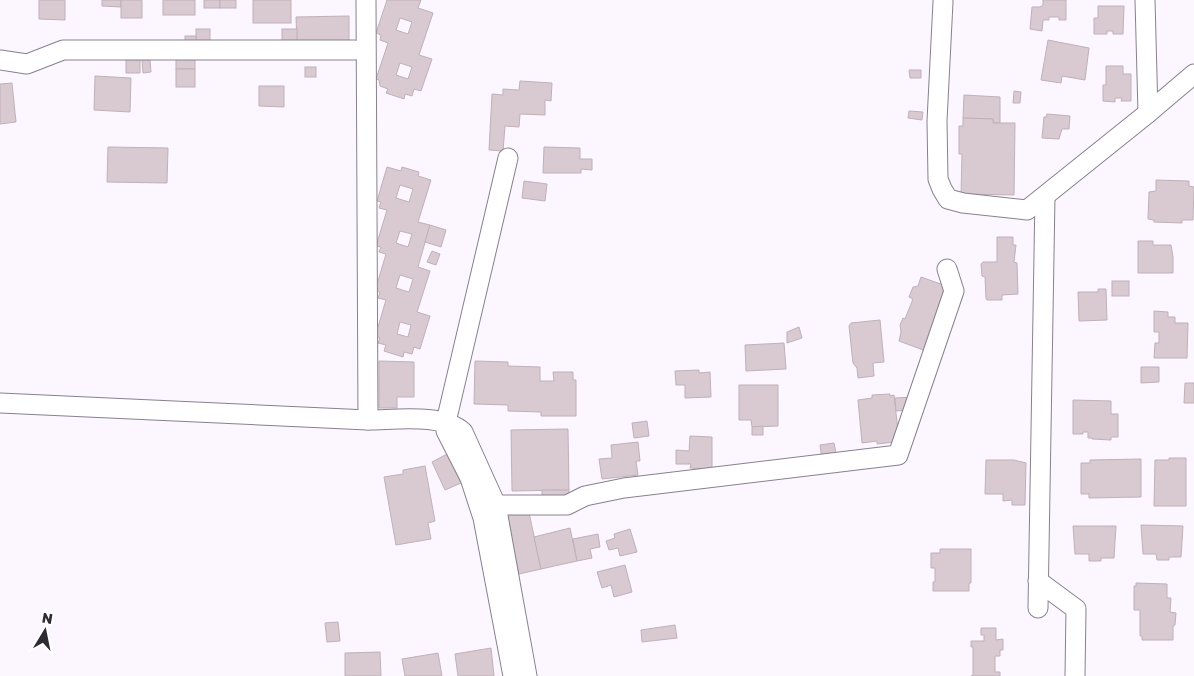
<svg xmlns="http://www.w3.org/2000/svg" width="1194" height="676" font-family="'Golos Text',sans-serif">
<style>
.building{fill:#d9c9d1;stroke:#c0b1b8;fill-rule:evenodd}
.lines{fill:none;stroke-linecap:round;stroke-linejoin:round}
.minor-casing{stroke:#88818d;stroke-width:21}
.minor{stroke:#fff;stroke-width:19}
</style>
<rect width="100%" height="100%" fill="#fbf6ff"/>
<g class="building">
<polygon points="39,0 65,0 65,20 39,19"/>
<polygon points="102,0 121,0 121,7 102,6"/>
<rect x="121" y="0" width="21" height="18"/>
<rect x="163" y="0" width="32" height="15"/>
<rect x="204" y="0" width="16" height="8"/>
<rect x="220" y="0" width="16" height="8"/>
<rect x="253" y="0" width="38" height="23"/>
<path d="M387 0H421L418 8 433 13 419 55 432 59 421 91 414 89 412 96 405 94 404 99 386 93 388 89 380 86 379 80 376 79 388 43 380 40 381 35 376 33ZM400 18 412 22 408 34 396 30ZM400 63 412 67 408 79 396 75Z"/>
<polygon points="1043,0 1066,0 1066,20 1059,20 1059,17 1049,17 1049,20 1043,20 1042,31 1030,29 1032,7 1040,7 1043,5"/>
<polygon points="1098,6 1124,6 1123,34 1113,34 1113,31 1107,31 1107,34 1094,34 1094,18 1098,18"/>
<polygon points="349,16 349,42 297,43 296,17"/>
<rect x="196" y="29" width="14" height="15"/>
<rect x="282" y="29" width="15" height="14"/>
<rect x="185" y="36" width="11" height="8"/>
<polygon points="1048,40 1089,48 1085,80 1062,76 1061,83 1041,80"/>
<polygon points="126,59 140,60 140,73 126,73"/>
<rect x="176" y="59" width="19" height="10"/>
<polygon points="142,60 150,60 151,72 143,73"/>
<polygon points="1106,66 1123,66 1123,74 1131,74 1131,101 1121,101 1122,98 1115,98 1115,102 1103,101 1103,85 1106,85"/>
<rect x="305" y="67" width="11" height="10"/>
<rect x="176" y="69" width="19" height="18"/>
<polygon points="909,70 921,70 921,78 910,78"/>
<polygon points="95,76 131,78 130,112 94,110"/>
<polygon points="520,81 552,83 551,101 545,100 545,115 520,114 519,127 505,126 503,151 489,150 492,94 503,95 503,89 519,90"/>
<polygon points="12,83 16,122 0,124 0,84"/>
<polygon points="259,86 284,86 284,107 259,106"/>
<polygon points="1014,91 1021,92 1020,103 1013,103"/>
<polygon points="964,95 1000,97 1000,123 993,123 993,119 963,118"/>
<polygon points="909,111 923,112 922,120 908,118"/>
<polygon points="1047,114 1070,116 1069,129 1062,129 1059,139 1042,138 1044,117 1046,117"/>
<polygon points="963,118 993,119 993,123 1015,123 1014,195 961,194 962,154 959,154 959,126 963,126"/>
<polygon points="108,147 168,148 167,183 107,182"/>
<polygon points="544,147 580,148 580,159 592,159 592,170 581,169 581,173 543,173"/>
<path d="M387 167 401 171 402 167 419 172 418 176 431 180 418 222 430 225 418 267 430 271 417 312 430 316 420 349 414 347 412 354 404 352 403 357 384 351 386 345 378 343 380 338 375 337 386 300 378 298 380 292 375 291 386 254 379 252 381 247 376 246 387 210 379 208 381 202 377 201ZM400 185 413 189 409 202 396 198ZM400 231 412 234 408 247 396 243ZM400 275 413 279 409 292 396 288ZM400 322 411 325 408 337 397 334Z"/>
<polygon points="1156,180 1189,181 1189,186 1194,187 1193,220 1182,220 1182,223 1154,222 1154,220 1148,219 1149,192 1156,191"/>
<polygon points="524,181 547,184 545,201 522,198"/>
<polygon points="430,225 446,230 441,247 425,242"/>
<polygon points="997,237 1013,237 1013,245 1016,245 1014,262 1017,263 1018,294 1002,295 1002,300 987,300 986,299 985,277 982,276 981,264 983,262 997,262"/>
<polygon points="1138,241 1153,241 1153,245 1171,245 1173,257 1173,273 1138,273"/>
<polygon points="432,251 440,254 436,265 427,262"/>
<polygon points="921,277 949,287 926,351 899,341 901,332 900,325 903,318 905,319 913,299 909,297 913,287 918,286"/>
<rect x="1112" y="281" width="17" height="15"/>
<polygon points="1098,289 1106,289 1107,320 1079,321 1078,292 1098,292"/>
<polygon points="1154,311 1168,312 1168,317 1175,317 1175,323 1188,323 1187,358 1154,358 1155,343 1159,343 1159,332 1154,332"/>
<polygon points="880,320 884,362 873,363 874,376 858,378 857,368 853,363 849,326 851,323"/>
<polygon points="799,327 802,338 787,343 787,332"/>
<polygon points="784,343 786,369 746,371 745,345"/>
<polygon points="379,361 414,362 414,397 397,397 397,408 379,408"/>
<polygon points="475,361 508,362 508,366 540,367 540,381 554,381 553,372 573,372 573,380 576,380 576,416 541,416 541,412 508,411 508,405 474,404"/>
<polygon points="1141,367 1159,367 1159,382 1141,383"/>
<polygon points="699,370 699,373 710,372 711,397 685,398 685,385 676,385 675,371"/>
<polygon points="1185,383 1194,383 1194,403 1184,403"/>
<polygon points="739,385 778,385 778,426 752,427 751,420 739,420"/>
<polygon points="890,394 890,396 894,395 899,440 895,442 877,444 877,441 862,443 858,400 872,398 872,395"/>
<polygon points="912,397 908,410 896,411 895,398"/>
<polygon points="1073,400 1111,401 1111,414 1118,414 1118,437 1111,437 1111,440 1092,439 1092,438 1088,438 1088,432 1083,432 1083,434 1073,434"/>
<polygon points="647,421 649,436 634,438 632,423"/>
<polygon points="763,426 763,435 752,435 752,427"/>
<polygon points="568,429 569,490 512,491 511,430"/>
<polygon points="690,436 712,437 712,469 690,468 691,464 676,464 676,450 689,451"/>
<polygon points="638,442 640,461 636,461 638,475 602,479 599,459 612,458 611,445"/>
<polygon points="834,443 837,458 822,460 820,445"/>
<polygon points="447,454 461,483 445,490 432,462"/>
<polygon points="1169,458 1186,458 1186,506 1154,506 1155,460 1169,460"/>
<polygon points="1141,459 1141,497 1089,498 1089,494 1081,494 1081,463 1090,463 1090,460"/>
<polygon points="986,460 1014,460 1026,463 1025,505 1012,505 1012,500 1003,501 1003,494 985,494"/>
<polygon points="425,466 435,521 428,523 431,539 396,545 384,477 403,474 403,470"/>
<polygon points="542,490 569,490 569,498 542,499"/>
<polygon points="528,508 541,569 519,574 505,513"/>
<polygon points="1141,525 1183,526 1181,557 1169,557 1169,560 1157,560 1156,554 1143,554"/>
<polygon points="1073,526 1116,526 1114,558 1101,558 1101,561 1089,561 1089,554 1075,554"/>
<polygon points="570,528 577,561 541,569 534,537"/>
<polygon points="630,529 637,552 620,556 618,548 609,550 606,541 615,538 614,534"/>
<polygon points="598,534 600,547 590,549 592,558 577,561 573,539"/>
<polygon points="940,549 971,549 971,583 969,583 969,591 933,591 933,582 935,582 935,568 931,568 931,553 940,553"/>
<polygon points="625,565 632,592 614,597 611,585 602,588 597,572"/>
<polygon points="1136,583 1167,584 1167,598 1171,598 1170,612 1176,613 1175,625 1173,626 1173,640 1142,640 1142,636 1140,636 1140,610 1134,610 1134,586 1136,586"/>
<polygon points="338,622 340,641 327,642 325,623"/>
<polygon points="675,625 677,638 642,642 641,630"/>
<polygon points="981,628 996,628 996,640 1003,639 1003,650 1000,650 1000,656 995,656 995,672 1000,672 1000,676 971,676 973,675 973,647 971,647 971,641 984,641 984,635 981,635"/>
<polygon points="491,648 494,676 458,676 455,654"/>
<polygon points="380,652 381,676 345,676 345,653"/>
<polygon points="438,653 442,676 405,676 402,659"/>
</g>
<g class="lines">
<defs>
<g id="minor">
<polyline points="366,0 368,420"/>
<polyline points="1145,0 1148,113"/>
<polyline points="943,2 937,121 938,179 942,189 948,199 963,203 1027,210 1148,113 1194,74"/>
<polyline points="0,60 27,64 63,50 355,50"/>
<polyline points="508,158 446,422 446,431 470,478 483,518 513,676"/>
<path d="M0 403 368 420C395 420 442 413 463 432L496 505 527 676"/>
<polyline points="496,505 567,505 585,496 624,488 898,455 954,291 947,269"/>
<polyline points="1038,581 1076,609 1075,676"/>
<polyline points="1038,608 1045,196"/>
</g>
</defs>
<use href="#minor" class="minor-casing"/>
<use href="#minor" class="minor"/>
</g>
<g transform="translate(45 631) rotate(10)" stroke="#ffffff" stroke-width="4" paint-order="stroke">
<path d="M0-4L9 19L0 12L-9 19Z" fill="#2e2b31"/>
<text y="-8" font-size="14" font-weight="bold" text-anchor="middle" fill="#2e2b31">N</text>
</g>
</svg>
